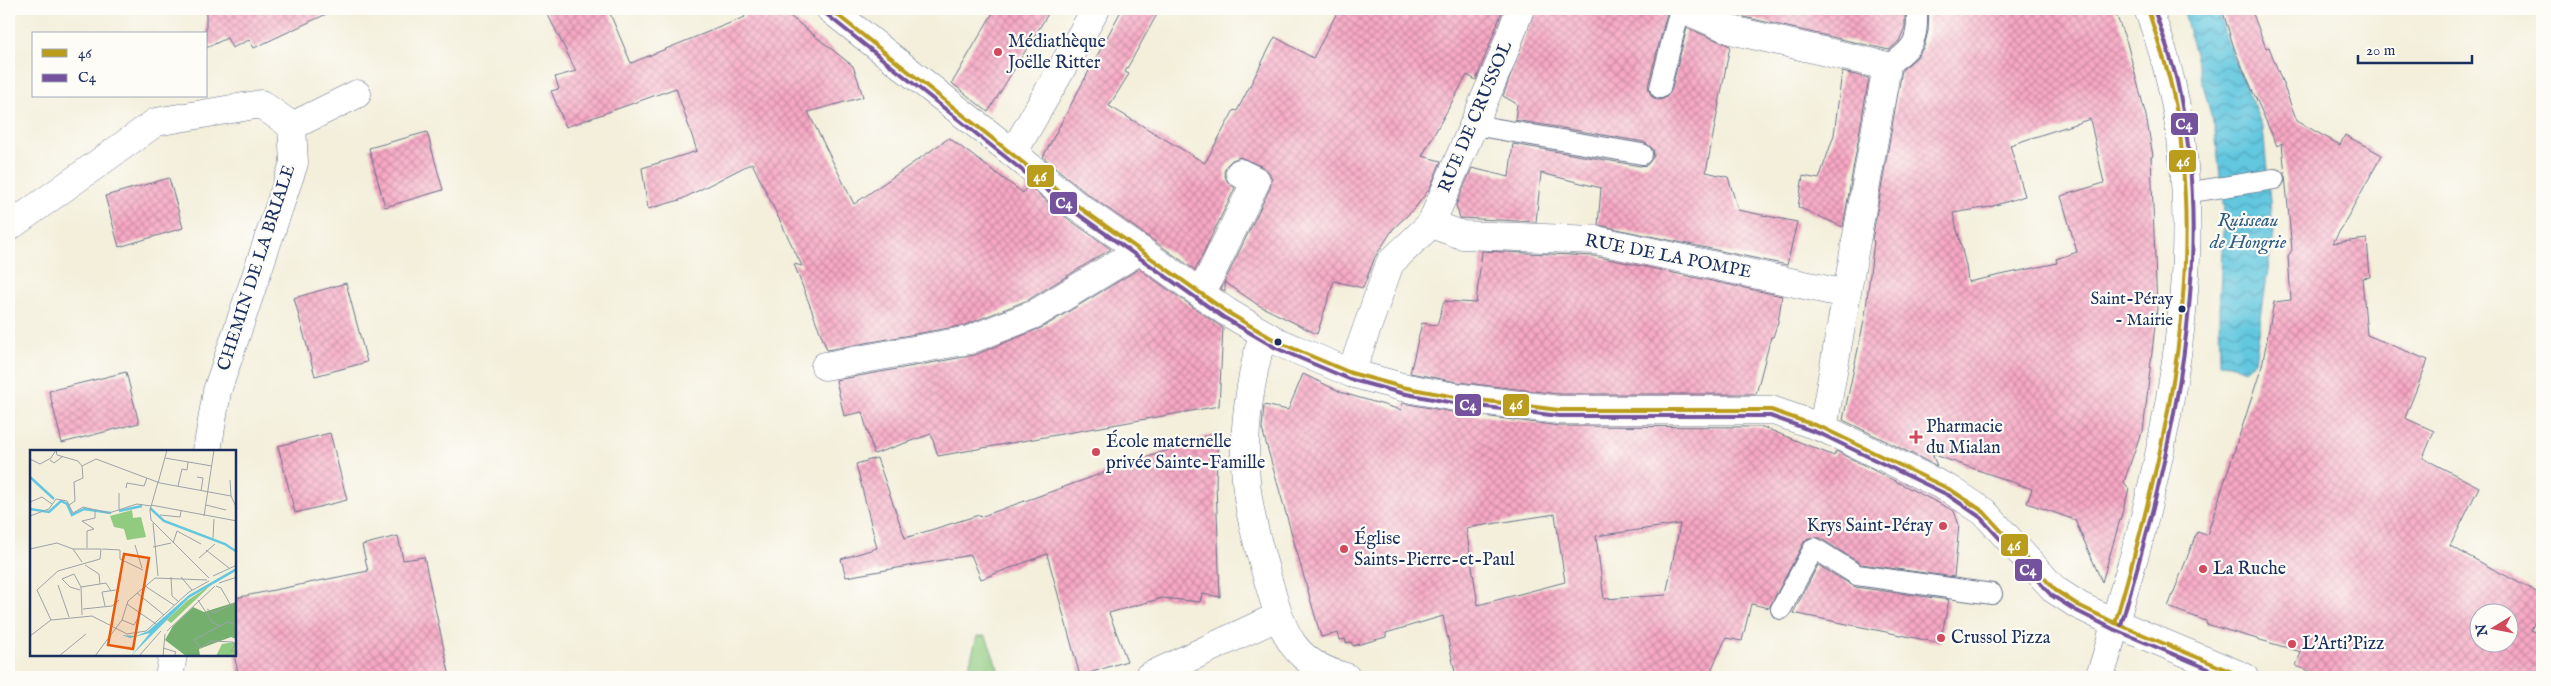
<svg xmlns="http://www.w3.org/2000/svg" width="2551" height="686" font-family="'IM FELL English',serif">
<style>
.green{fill:#90cb80;stroke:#567d6f}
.water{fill:url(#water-waves);stroke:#3e7b9e}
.building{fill:url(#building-cross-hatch);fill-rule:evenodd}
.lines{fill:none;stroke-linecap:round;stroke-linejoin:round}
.service-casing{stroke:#67728a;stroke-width:22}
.minor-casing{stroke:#67728a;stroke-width:29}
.tertiary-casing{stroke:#67728a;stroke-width:29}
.service{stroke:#fff;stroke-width:20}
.minor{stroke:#fff;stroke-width:28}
.tertiary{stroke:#fff;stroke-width:28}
.bus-1-casing{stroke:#fdfcf7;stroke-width:8}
.bus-2-casing{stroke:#fdfcf7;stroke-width:8}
.bus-1{stroke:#bb9d1e;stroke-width:4}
.bus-2{stroke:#75529d;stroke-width:4}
.poi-dot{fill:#d1495b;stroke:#fdfcf7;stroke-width:2}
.bus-dot{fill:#1b2f5e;stroke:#fdfcf7;stroke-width:2}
.labels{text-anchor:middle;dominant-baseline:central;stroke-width:4.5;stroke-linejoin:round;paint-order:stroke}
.bus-label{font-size:17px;fill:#1b2f5e;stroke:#fdfcf7;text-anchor:end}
.poi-label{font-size:18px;fill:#1b2f5e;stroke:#fdfcf7;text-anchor:start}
.street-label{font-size:18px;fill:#1b2f5e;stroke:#fdfcf7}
.water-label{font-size:19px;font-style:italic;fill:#305d85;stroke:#fdfcf7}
.inset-river{fill:none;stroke:#62c7df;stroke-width:2.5}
.inset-road{fill:none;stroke:#9da2a9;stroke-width:1}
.view{fill:#e8590c;fill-opacity:0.15;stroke:#e8590c;stroke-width:2.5}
.inset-edge{fill:none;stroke:#1b2f5e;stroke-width:2.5}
.line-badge{stroke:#fdfcf7;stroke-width:2}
.badge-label{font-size:14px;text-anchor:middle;font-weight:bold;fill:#fff}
</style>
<defs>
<pattern id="water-waves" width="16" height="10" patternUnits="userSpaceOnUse" patternTransform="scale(1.25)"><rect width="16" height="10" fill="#62c7df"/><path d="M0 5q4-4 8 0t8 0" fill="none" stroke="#50a2b8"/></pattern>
<pattern id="building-cross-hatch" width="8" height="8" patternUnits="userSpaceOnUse" patternTransform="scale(1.25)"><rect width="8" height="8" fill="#f8a8c4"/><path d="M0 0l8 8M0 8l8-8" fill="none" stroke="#c889a2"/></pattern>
</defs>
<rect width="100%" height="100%" fill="#fdfcf7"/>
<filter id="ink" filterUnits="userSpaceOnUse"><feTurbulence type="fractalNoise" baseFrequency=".02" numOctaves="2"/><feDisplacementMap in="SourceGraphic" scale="10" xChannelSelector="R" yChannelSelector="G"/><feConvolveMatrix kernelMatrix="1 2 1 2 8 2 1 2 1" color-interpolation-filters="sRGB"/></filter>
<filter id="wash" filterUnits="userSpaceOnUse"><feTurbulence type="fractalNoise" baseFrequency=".0096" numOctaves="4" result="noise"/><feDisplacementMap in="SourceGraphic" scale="20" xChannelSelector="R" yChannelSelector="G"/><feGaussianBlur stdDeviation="1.12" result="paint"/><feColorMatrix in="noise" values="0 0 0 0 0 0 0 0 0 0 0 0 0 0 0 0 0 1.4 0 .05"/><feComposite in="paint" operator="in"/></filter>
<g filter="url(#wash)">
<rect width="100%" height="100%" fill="#f3efdb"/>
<polygon class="green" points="977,636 986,636 1001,677 966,677"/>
<polygon class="water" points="2183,9 2217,9 2231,52 2263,128 2273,233 2255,361 2245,370 2230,364 2220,363 2219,310 2224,213 2215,130"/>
<g id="blocks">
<g class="building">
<polygon points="206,9 337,9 254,48 249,40 232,48 227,38 206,48"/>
<polygon points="545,9 608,9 631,63 745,17 742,9 781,9 853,66 858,80 863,97 808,112 854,204 949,138 1023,193 1028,185 1067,218 1111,249 1028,300 965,325 827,350 794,264 802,266 752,163 680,200 648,209 642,168 697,151 676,88 566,127 551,91 559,89 555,77 576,71"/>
<polygon points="995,9 1051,9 988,112 952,83"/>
<polygon points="1122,9 1160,9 1125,72 1129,74 1109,106 1205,163 1234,110 1237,111 1275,37 1313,58 1339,9 1503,9 1476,80 1467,75 1422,156 1441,161 1430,188 1415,208 1393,229 1375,257 1363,288 1334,281 1317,334 1258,305 1225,282 1225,291 1221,289 1270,188 1272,179 1269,172 1263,167 1240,157 1232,160 1226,166 1224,173 1227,181 1235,188 1195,270 1086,193 1043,157"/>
<polygon points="1535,9 1668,9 1648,86 1651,96 1658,100 1664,99 1671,91 1687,28 1730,46 1706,172 1728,177 1738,210 1797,222 1787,265 1598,225 1601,188 1541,173 1536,222 1460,218 1456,205 1472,168 1509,177 1513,144 1640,166 1647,165 1654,156 1653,149 1644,142 1515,120 1517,104 1503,96"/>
<polygon points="1745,9 1905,9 1905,27 1899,41 1889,50 1744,17"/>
<path d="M1929 9H2114L2127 43 2146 116 2153 156 2151 157 2157 308 2143 432 2140 435 2124 482 2129 489 2102 582 2075 520 2027 503 2032 489 1932 454 1937 466 1843 420 1865 316 1874 241 1872 240 1902 70 1917 57 1924 47 1928 31ZM2090 119 2104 183 2061 196 2077 252 2056 259 2057 263 1968 282 1966 266 1953 213 1990 207 2025 196 2010 145Z"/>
<path d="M2222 9H2251L2266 48 2269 47 2297 121 2340 145 2345 135 2382 155 2333 243 2367 239 2370 277 2362 278 2367 335 2428 360 2405 418 2434 431 2423 458 2479 487 2450 546 2542 595V606L2531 630 2542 635V677H2325L2296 666 2301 652 2206 624V621L2168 607 2197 532 2207 535 2262 366 2274 302 2291 300 2288 256 2292 250 2282 143 2277 146 2235 51ZM2478 614H2508V644H2478Z"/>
<polygon points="1842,72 1869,78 1843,227 1798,207 1803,176 1819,179 1834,135"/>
<polygon points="427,132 443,190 385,207 369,148"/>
<polygon points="169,178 183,228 119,247 105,196"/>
<polygon points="1482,251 1594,256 1782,296 1778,322 1773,337 1771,337 1756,394 1560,394 1457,382 1410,373 1422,323 1437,325 1444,301 1476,303"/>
<polygon points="1139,269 1223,328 1219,406 938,456 931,434 874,454 862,412 844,416 836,380 975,355 1043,327"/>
<polygon points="346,283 367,362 315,376 294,298"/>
<polygon points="126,372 139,423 62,443 49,391"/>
<path d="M1303 374 1343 393 1401 410 1402 403 1453 412 1559 426 1763 427 1834 456 1836 451 1954 511 1959 525 1954 577 1861 564 1820 538H1808L1804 542 1769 608 1751 604 1742 641 1726 638 1708 677H1456L1443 616 1386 633V637L1353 646 1351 642 1346 643 1345 639 1340 640 1338 633 1321 637 1262 429 1264 405 1288 410ZM1555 514 1565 582 1478 605 1466 528ZM1680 524 1666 595 1604 599 1596 536Z"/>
<polygon points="1218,432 1216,484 1220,597 1202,594 1200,602 1162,598 1109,613 1127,661 1080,676 1047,554 981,579 971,555 846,577 841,559 877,548 856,464 877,458 905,538 979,515 980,517"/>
<polygon points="330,433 347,500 295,513 278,446"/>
<polygon points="398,536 403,560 424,557 450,677 239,677 235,659 235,598 368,571 362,545"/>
<polygon points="1818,565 1855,587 1949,600 1940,643 1793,613"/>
</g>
</g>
</g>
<g filter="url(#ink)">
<use href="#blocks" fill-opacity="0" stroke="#67728a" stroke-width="1"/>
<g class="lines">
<defs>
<g id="service">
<path d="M1887 66C1914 48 1918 41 1917 9"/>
<polyline points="1660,88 1680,9"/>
<polyline points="1474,125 1642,154"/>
<polyline points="2185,193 2274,179"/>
<polyline points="1781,609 1814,548 1857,575 1992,594"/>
</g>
<g id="minor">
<polyline points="1683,9 1731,30 1887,66 1823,428"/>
<polyline points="1013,153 1096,9"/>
<polyline points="1431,224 1462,235 1596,240 1846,294"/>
<polyline points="9,227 156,122 261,104 292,126"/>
<polyline points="1201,294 1256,181 1240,173"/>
<path d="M1263 334C1250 379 1242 433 1246 481 1249 515 1259 548 1268 580 1283 631 1290 663 1346 677"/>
<polyline points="825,366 969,340 1035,314 1140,250"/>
<polyline points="1351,373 1390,263 1431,224 1500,63 1520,9"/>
<polyline points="207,451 217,391 294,163 292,126 357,94"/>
<polyline points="169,677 173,655"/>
<polyline points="1148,677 1279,616"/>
</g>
<g id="tertiary">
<polyline points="830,9 1013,153 1076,205 1227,312 1278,342 1351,373 1402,387 1455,397 1559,410 1771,410 1823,428 1951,490 1984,512 2055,590 2078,605 2115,623 2244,677"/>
<path d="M2099 677C2107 659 2110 642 2115 623 2122 594 2132 565 2140 536 2183 368 2215 176 2148 9"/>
</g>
</defs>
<use href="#service" class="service-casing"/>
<use href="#minor" class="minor-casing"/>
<use href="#tertiary" class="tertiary-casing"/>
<use href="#service" class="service"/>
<use href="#minor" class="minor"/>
<use href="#tertiary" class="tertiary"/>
<defs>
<g id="bus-1">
<polyline points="830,9 1076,205 1227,312 1278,342 1351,373 1402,387 1455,397 1559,410 1771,410 1823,428 1951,490 1984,512 2055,590 2078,605 2115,623 2244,677"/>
<path d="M2115 623C2156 484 2191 343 2185 197 2183 159 2180 118 2170 81 2164 57 2155 33 2148 9"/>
</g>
<g id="bus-2">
<polyline points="826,14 1072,210 1223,317 1276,348 1349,379 1401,393 1454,403 1559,416 1770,416 1821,434 1948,495 1980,517 2051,595 2075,610 2113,629 2228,677"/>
<path d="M2121 625C2172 450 2218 262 2177 81 2171 57 2162 33 2154 9"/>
</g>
</defs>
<use href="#bus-1" class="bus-1-casing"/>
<use href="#bus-2" class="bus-2-casing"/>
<use href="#bus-1" class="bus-1"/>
<use href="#bus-2" class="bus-2"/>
</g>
</g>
<g class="poi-dot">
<circle cx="998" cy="52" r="5"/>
<path d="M1913.5 429.5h5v5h5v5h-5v5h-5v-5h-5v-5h5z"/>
<circle cx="1096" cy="452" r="5"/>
<circle cx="1943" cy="526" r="5"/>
<circle cx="1344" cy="549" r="5"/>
<circle cx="2203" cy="569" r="5"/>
<circle cx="1941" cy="638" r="5"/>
<circle cx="2292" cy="644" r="5"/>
</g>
<g class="bus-dot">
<circle cx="2182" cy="309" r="4.5"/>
<circle cx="1278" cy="342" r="4.5"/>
</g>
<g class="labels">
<g class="bus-label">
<text x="2173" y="299">Saint-Péray<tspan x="2173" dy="21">- Mairie</tspan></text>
</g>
<g class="poi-label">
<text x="1008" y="42">Médiathèque<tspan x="1008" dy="21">Joëlle Ritter</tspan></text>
<text x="1926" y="427">Pharmacie<tspan x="1926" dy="21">du Mialan</tspan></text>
<text x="1106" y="442">École maternelle<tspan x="1106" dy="21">privée Sainte-Famille</tspan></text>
<text x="1933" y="526" text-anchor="end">Krys Saint-Péray</text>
<text x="1354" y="539">Église<tspan x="1354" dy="21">Saints-Pierre-et-Paul</tspan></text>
<text x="2213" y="569">La Ruche</text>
<text x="1951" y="638">Crussol Pizza</text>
<text x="2302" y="644">L'Arti'Pizz</text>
</g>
<g class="street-label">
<text transform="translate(1476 117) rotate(-67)">RUE DE CRUSSOL</text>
<text transform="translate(1668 257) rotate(11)">RUE DE LA POMPE</text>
<text transform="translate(257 268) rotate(-72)">CHEMIN DE LA BRIALE</text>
</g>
<g class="water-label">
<text x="2248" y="221">Ruisseau<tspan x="2248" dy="22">de Hongrie</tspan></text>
</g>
</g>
<g transform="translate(30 450)">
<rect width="206" height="206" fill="#f3efdb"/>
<path d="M181 135 141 173 137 170 158 150ZM205 192 206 206H186L192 194Z" fill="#90cb80"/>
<path d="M206 152V189L201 187 169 199 170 206H156L135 190 143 176 163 157 174 162Z" fill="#74af6e"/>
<path d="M102 60 103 68 111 67 116 87 97 90 94 79 84 77 80 66Z" fill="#90cb80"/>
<path d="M206 118V121L159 148 101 206 120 183 100 188 92 185 106 186 118 181 159 145Z" fill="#62c7df"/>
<path class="inset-river" d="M0 27 24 49M120 58 134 71 195 94 207 102M0 59 19 62 31 51 37 54 42 65 54 59 81 63M89 61 112 56"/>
<path class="inset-road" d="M26 0 27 5 48 11 52 16M135 8 182 16M0 9 10 14 21 8 26 0M20 10 24 13 32 7M52 16 66 9 130 33 201 46M167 27 173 28 171 41M200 30 201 46 207 59M128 32 120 60 121 70 179 128M128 33 137 0M148 36 152 19 157 20 158 12M96 38 97 33 114 36 117 28M89 43V59M0 52 12 47 22 54M39 55 45 51 44 32 53 28 52 16M121 55 207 71M176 55 196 60M130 65 150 67 151 61M0 66 19 59 26 49 37 51 43 63 53 57 79 63 107 54 121 56M174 66 184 0M123 73 128 126M183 88 184 69M143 93 147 81 171 94M105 95 112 118M123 97 141 93M57 98V81L64 79 52 71 65 68V61M0 99 27 93 43 99H71L70 109 28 121 7 140 21 170 62 166 97 184 116 181 159 142 179 131M43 99 52 112M72 99 90 100V109L113 120M176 100 199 118M169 108 185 94M55 115 69 124 70 134M183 126 207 115M141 127 142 146 149 152M151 127 162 140M189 133 207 127M28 135 39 167M115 136 144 155M186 136 191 138 200 154M50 140 40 137 32 129 44 124 51 137M107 143 134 165M168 150 183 173 191 176M97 154 126 174M75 156 72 142 86 140M53 159 82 156 89 150M177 159 184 163 207 152M52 165 51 137 76 133 81 141M92 170 104 175 111 163M207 175 197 172 164 190 171 198 181 191 203 192 205 195 201 201 207 202M137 181 185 136M0 186 21 170M133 198 146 202 144 206M29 206 56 184M65 206 92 170 98 151 125 128 177 130M109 206 131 181M133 206 135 184"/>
<path class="view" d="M94 104 119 108 103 199 78 195Z"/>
<rect width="206" height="206" class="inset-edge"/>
</g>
<g class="line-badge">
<rect x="2170" y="112" width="29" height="24" rx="5" fill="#75529d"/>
<rect x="2168" y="149" width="29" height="24" rx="5" fill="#bb9d1e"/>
<rect x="1026" y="164" width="29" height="24" rx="5" fill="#bb9d1e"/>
<rect x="1049" y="191" width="29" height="24" rx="5" fill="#75529d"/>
<rect x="1502" y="393" width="28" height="24" rx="5" fill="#bb9d1e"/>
<rect x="1454" y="393" width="28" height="24" rx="5" fill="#75529d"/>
<rect x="2000" y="533" width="29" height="24" rx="5" fill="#bb9d1e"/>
<rect x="2014" y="558" width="29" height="24" rx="5" fill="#75529d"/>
</g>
<g class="badge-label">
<text x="2184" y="129">C4</text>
<text x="2183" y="166">46</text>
<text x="1040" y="181">46</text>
<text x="1064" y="208">C4</text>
<text x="1516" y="409">46</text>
<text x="1468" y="410">C4</text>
<text x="2014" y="550">46</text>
<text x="2028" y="575">C4</text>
</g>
<rect width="2551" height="686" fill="none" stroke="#fdfcf7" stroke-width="30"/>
<rect x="32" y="32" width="175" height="65" fill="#fdfcf7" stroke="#a3aaba"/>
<rect x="42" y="49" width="25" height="8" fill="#bb9d1e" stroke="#a3aaba"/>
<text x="78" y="58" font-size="15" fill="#1b2f5e">46</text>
<rect x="42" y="74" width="25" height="8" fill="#75529d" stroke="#a3aaba"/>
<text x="78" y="82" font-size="15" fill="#1b2f5e">C4</text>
<g transform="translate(2494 628) rotate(260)"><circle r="24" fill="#fdfcf7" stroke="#a3aaba"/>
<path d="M0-4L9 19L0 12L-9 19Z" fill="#d1495b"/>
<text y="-8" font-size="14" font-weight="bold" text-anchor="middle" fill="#1b2f5e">N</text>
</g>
<path d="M2358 55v8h114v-8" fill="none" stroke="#1b2f5e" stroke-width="2.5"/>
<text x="2366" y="55" font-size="15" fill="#1b2f5e" stroke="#fdfcf7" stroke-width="4" paint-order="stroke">20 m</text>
</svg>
